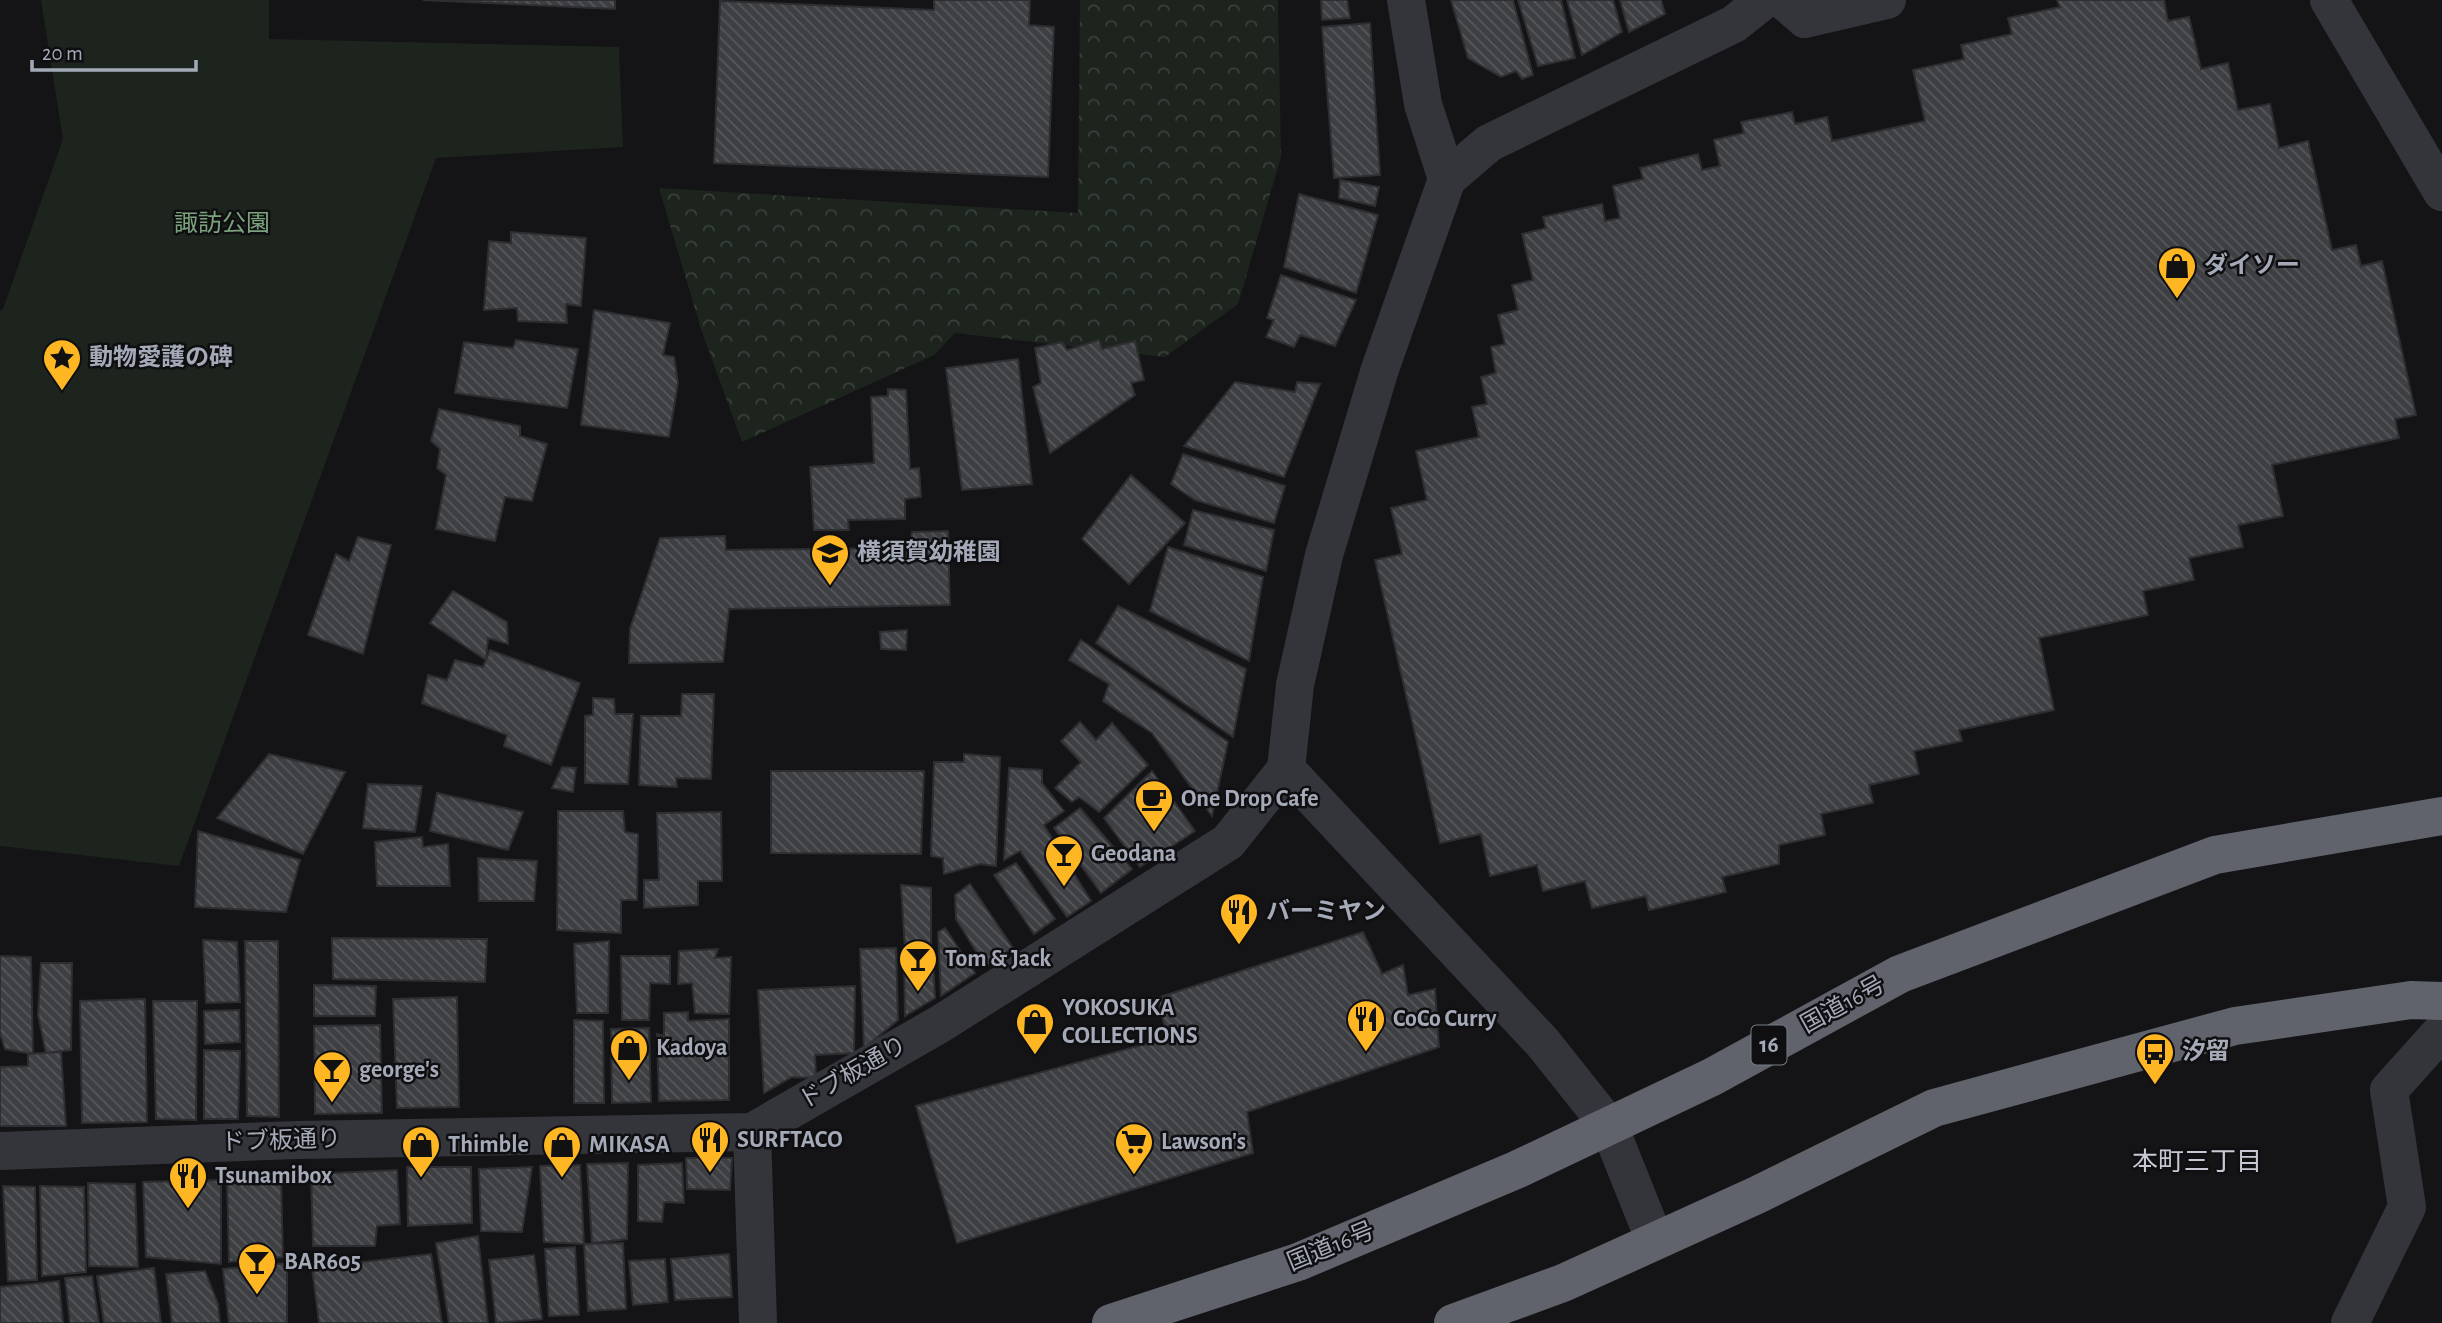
<svg xmlns="http://www.w3.org/2000/svg" width="2442" height="1323" font-family="'Alegreya Sans','Noto Sans JP',sans-serif">
<style>
.forest{fill:url(#forest-crowns)}
.park{fill:#1c241d}
.building{fill:url(#building-back-hatch);stroke:#2e2e32;stroke-width:2}
.lines{fill:none;stroke-linecap:round;stroke-linejoin:round}
.street{stroke:#34353b;stroke-width:38}
.highway{stroke:#60636c;stroke-width:38}
.labels{text-anchor:middle;dominant-baseline:central;stroke-width:5;stroke-linejoin:round;paint-order:stroke}
.shield{fill:#0f0f11;stroke:#777c85;stroke-width:2}
.shield-label{font-size:23px;font-weight:bold;fill:#a4aab7}
.park-label{font-size:24px;fill:#7aa37d;stroke:#0f0f11}
.poi-label{font-size:24px;font-weight:bold;fill:#a4aab7;stroke:#0f0f11;text-anchor:start}
.street-label{font-size:24px;fill:#a4aab7;stroke:#0f0f11}
.neighbourhood-label{font-size:26px;fill:#c6c9d3;stroke:#0f0f11}
</style>
<defs>
<pattern id="forest-crowns" width="20" height="18" patternUnits="userSpaceOnUse" patternTransform="scale(1.75)"><rect width="20" height="18" fill="#1c241d"/><path d="M2 6a3 3 0 1 1 6 0M12 15a3 3 0 1 1 6 0" fill="none" stroke="#3a413c"/></pattern>
<pattern id="building-back-hatch" width="6" height="6" patternUnits="userSpaceOnUse" patternTransform="scale(1.75)"><rect width="6" height="6" fill="#3e3f43"/><path d="M-1 5l2 2M0 0l6 6M5-1l2 2" fill="none" stroke="#57585c"/></pattern>
</defs>
<rect width="100%" height="100%" fill="#141416"/>
<polygon class="forest" points="1080,0 1278,0 1281,157 1238,304 1165,357 955,333 934,355 742,442 701,329 659,188 1078,213"/>
<polygon class="park" points="41,0 269,0 269,39 619,47 623,147 436,158 179,866 0,846 0,311 3,309 63,139"/>
<g class="building">
<polygon points="423,0 615,0 615,9"/>
<polygon points="934,0 1030,0 1029,25 1054,27 1048,177 714,163 720,1 934,10"/>
<polygon points="1321,0 1347,0 1350,18 1322,20"/>
<polygon points="1451,0 1513,0 1533,75 1522,79 1516,71 1501,77 1468,58"/>
<polygon points="1518,0 1561,0 1575,58 1538,66"/>
<polygon points="1567,0 1613,0 1622,32 1582,55"/>
<polygon points="1620,0 1661,0 1665,14 1629,32"/>
<polygon points="2057,0 2164,0 2168,21 2189,17 2201,69 2228,63 2238,110 2270,104 2279,148 2308,141 2332,250 2356,245 2361,266 2382,261 2416,415 2395,419 2399,438 2272,465 2283,516 2238,525 2243,547 2189,558 2194,580 2143,591 2148,615 2039,638 2054,710 1959,730 1962,741 1914,751 1919,774 1869,785 1873,803 1821,814 1825,835 1779,845 1779,864 1722,877 1726,892 1649,910 1646,896 1592,908 1585,881 1543,891 1537,865 1490,876 1481,834 1440,843 1375,560 1402,554 1391,508 1427,500 1416,451 1479,437 1472,407 1487,404 1481,377 1496,373 1491,347 1505,344 1498,315 1518,310 1512,285 1533,280 1522,234 1546,228 1543,217 1602,204 1605,221 1620,218 1613,186 1643,179 1640,168 1698,154 1702,170 1720,166 1714,140 1744,133 1741,122 1792,112 1795,124 1827,117 1832,141 1925,121 1913,70 1964,59 1961,45 2012,34 2008,18 2060,7"/>
<polygon points="1370,23 1380,175 1334,178 1322,27"/>
<polygon points="1340,180 1379,187 1375,206 1339,198"/>
<polygon points="1299,194 1378,215 1356,293 1284,267"/>
<polygon points="511,232 586,238 581,306 566,304 567,323 518,321 517,308 484,310 489,241 511,243"/>
<polygon points="1281,275 1356,300 1335,346 1300,335 1294,347 1266,337 1274,320 1267,318"/>
<polygon points="594,310 670,323 663,355 674,357 678,383 669,437 581,425"/>
<polygon points="516,340 578,349 567,408 455,393 464,342 513,348"/>
<polygon points="1099,340 1102,349 1135,341 1144,380 1131,383 1135,395 1050,453 1033,387 1041,383 1035,348 1062,342 1067,350"/>
<polygon points="1018,359 1032,484 962,490 946,368"/>
<polygon points="1235,382 1295,392 1297,382 1320,384 1284,477 1184,446"/>
<polygon points="888,389 906,390 910,469 919,468 921,497 905,499 905,519 848,520 849,530 814,530 810,467 874,463 871,397 888,396"/>
<polygon points="439,409 520,426 520,436 547,444 532,501 505,497 495,541 436,529 446,475 437,468 440,449 431,441"/>
<polygon points="1183,454 1285,486 1274,523 1195,500 1171,484"/>
<polygon points="1131,475 1185,523 1129,584 1082,539"/>
<polygon points="1193,510 1274,530 1266,571 1184,545"/>
<polygon points="948,531 950,605 729,609 723,662 629,663 630,629 660,538 725,536 726,550 910,548 912,532"/>
<polygon points="358,537 391,545 363,654 308,635 336,554 349,561"/>
<polygon points="1168,547 1263,577 1249,661 1150,611"/>
<polygon points="453,591 507,622 508,644 488,638 486,660 430,623"/>
<polygon points="1118,606 1246,669 1233,737 1096,643"/>
<polygon points="907,630 906,650 881,649 880,632"/>
<polygon points="1081,640 1228,742 1212,816 1152,733 1103,701 1109,684 1069,660"/>
<polygon points="490,650 580,683 551,765 504,746 507,735 422,703 428,675 447,680 455,660 483,667"/>
<polygon points="682,694 714,694 711,779 676,778 677,787 639,785 641,716 681,716"/>
<polygon points="593,698 614,699 615,714 633,714 628,784 585,783 585,716 593,715"/>
<polygon points="1080,722 1096,740 1112,723 1148,765 1099,812 1079,797 1072,802 1055,788 1081,762 1061,741"/>
<polygon points="269,754 345,772 303,854 217,818"/>
<polygon points="964,754 1000,757 996,866 980,864 944,874 943,858 931,856 934,762 964,762"/>
<polygon points="562,767 576,768 573,792 552,788"/>
<polygon points="1009,768 1042,770 1042,783 1064,811 1044,825 1091,901 1067,917 1020,851 1004,860"/>
<polygon points="771,771 924,771 921,854 771,853"/>
<polygon points="1152,771 1195,831 1140,867 1104,818"/>
<polygon points="368,784 422,786 415,832 363,828"/>
<polygon points="437,793 523,812 508,850 430,831"/>
<polygon points="1080,808 1132,869 1101,893 1054,828"/>
<polygon points="558,811 623,811 625,832 638,834 637,900 621,900 621,933 557,930"/>
<polygon points="721,812 722,881 698,881 698,905 644,908 644,880 659,880 657,813"/>
<polygon points="198,831 300,860 286,912 195,907"/>
<polygon points="422,837 423,847 448,844 450,886 377,886 375,842"/>
<polygon points="478,858 537,861 534,901 479,901"/>
<polygon points="1016,863 1055,919 1034,934 994,875"/>
<polygon points="970,884 1013,948 985,966 956,919 955,895"/>
<polygon points="901,885 931,888 931,952 905,950"/>
<polygon points="945,928 975,973 941,996 938,932"/>
<polygon points="1363,932 1382,974 1403,965 1408,995 1435,989 1439,1047 1247,1112 1253,1153 957,1243 916,1106 1168,1038 1157,998"/>
<polygon points="332,938 487,939 485,982 333,979"/>
<polygon points="203,940 237,942 240,1002 206,1003"/>
<polygon points="245,941 278,941 279,1117 247,1116"/>
<polygon points="609,941 608,1013 577,1013 574,944"/>
<polygon points="896,948 898,1020 864,1048 860,949"/>
<polygon points="718,949 715,958 731,957 729,1014 695,1013 692,983 678,984 679,951"/>
<polygon points="0,956 31,957 33,1054 5,1049 0,1034"/>
<polygon points="621,956 670,956 670,984 650,983 649,1020 622,1020"/>
<polygon points="904,961 933,961 935,998 905,1016"/>
<polygon points="41,963 72,963 71,1050 46,1053 38,1015"/>
<polygon points="314,985 376,986 375,1016 314,1016"/>
<polygon points="855,986 854,1053 815,1055 816,1078 792,1077 764,1093 758,990"/>
<polygon points="457,997 459,1107 397,1108 393,999"/>
<polygon points="145,999 147,1122 82,1123 80,1001"/>
<polygon points="153,1001 197,1001 196,1120 156,1119"/>
<polygon points="239,1010 240,1042 205,1044 204,1011"/>
<polygon points="688,1012 688,1021 729,1019 729,1100 659,1101 657,1034 664,1036 664,1013"/>
<polygon points="574,1020 603,1021 604,1103 574,1103"/>
<polygon points="380,1025 382,1113 315,1114 314,1026"/>
<polygon points="649,1028 651,1102 612,1103 611,1029"/>
<polygon points="204,1050 240,1051 238,1119 204,1119"/>
<polygon points="61,1052 66,1126 0,1126 0,1067 28,1066 28,1054"/>
<polygon points="686,1158 732,1158 730,1190 687,1189"/>
<polygon points="628,1163 627,1239 592,1243 587,1164"/>
<polygon points="682,1163 684,1203 664,1202 662,1222 638,1221 638,1165"/>
<polygon points="580,1165 584,1244 544,1242 540,1166"/>
<polygon points="407,1167 471,1167 472,1223 408,1226"/>
<polygon points="532,1167 522,1232 481,1231 479,1169"/>
<polygon points="397,1170 400,1224 377,1226 375,1246 313,1246 311,1174"/>
<polygon points="227,1179 281,1179 283,1257 229,1262"/>
<polygon points="221,1180 221,1264 146,1257 143,1182"/>
<polygon points="88,1183 135,1184 138,1267 89,1266"/>
<polygon points="3,1186 35,1187 37,1280 8,1281"/>
<polygon points="40,1186 84,1187 86,1272 42,1276"/>
<polygon points="478,1236 488,1323 449,1323 436,1243"/>
<polygon points="623,1243 626,1309 588,1311 584,1244"/>
<polygon points="575,1247 579,1315 549,1316 545,1249"/>
<polygon points="431,1254 442,1323 319,1323 312,1268"/>
<polygon points="729,1254 732,1297 675,1300 671,1259"/>
<polygon points="534,1255 542,1319 496,1323 489,1260"/>
<polygon points="665,1259 668,1302 633,1305 629,1261"/>
<polygon points="287,1263 287,1323 229,1323 223,1269"/>
<polygon points="154,1268 161,1323 104,1323 97,1276"/>
<polygon points="205,1271 218,1304 220,1323 172,1323 166,1274"/>
<polygon points="92,1276 99,1323 70,1323 65,1278"/>
<polygon points="59,1281 63,1323 0,1323 0,1287"/>
</g>
<g class="lines">
<g class="street">
<polyline points="1406,0 1423,104 1447,179"/>
<polyline points="1783,0 1805,19 1887,0"/>
<polyline points="2329,0 2442,192"/>
<polyline points="752,1132 758,1323"/>
<polyline points="0,1151 297,1140 752,1132 940,1024 1228,842 1286,769"/>
<polyline points="1655,1241 1609,1126 1543,1043 1286,769 1295,685 1324,555 1380,369 1447,179 1489,143 1734,24 1764,0"/>
<polyline points="2350,1323 2407,1207 2389,1090 2442,1031"/>
</g>
<g class="highway">
<polyline points="1111,1323 1298,1262 1516,1170 1712,1077 1900,974 2215,855 2442,816"/>
<polyline points="1453,1323 1563,1283 1757,1195 1934,1108 2235,1026 2411,1000 2442,1001"/>
</g>
</g>
<defs>
<symbol id="shop-pin" viewBox="-11 -11 22 30"><path d="M0 17L-7.5 6A9.5 9.5 0 1 1 7.5 6Z" fill="#feb623" stroke="#0f0f11"/><path d="M-5-2.5h2.3a2.7 3.5 0 0 1 5.4 0H5L5.5 6h-11ZM-1.5-2.5h3a1.5 2.3 0 0 0-3 0Z" fill="#111"/></symbol>
<symbol id="sight-pin" viewBox="-11 -11 22 30"><path d="M0 17L-7.5 6A9.5 9.5 0 1 1 7.5 6Z" fill="#feb623" stroke="#0f0f11"/><path d="M0-6L1.8-2.2L6-1.7L2.9 1.2L3.7 5.4L0 3.3L-3.7 5.4L-2.9 1.2L-6-1.7L-1.8-2.2Z" fill="#111"/></symbol>
<symbol id="school-pin" viewBox="-11 -11 22 30"><path d="M0 17L-7.5 6A9.5 9.5 0 1 1 7.5 6Z" fill="#feb623" stroke="#0f0f11"/><path d="M0-5L7-2L0 1L-7-2ZM-4 1L0 2.5L4 1V4Q0 6-4 4Z" fill="#111"/></symbol>
<symbol id="cafe-pin" viewBox="-11 -11 22 30"><path d="M0 17L-7.5 6A9.5 9.5 0 1 1 7.5 6Z" fill="#feb623" stroke="#0f0f11"/><path d="M-5.5-4.5H6V0H3Q3 3.5 0 3.5H-2.5Q-5.5 3.5-5.5 0ZM3-3.2v2h1.7v-2ZM-6 4.5H4V6H-6Z" fill="#111"/></symbol>
<symbol id="bar-pin" viewBox="-11 -11 22 30"><path d="M0 17L-7.5 6A9.5 9.5 0 1 1 7.5 6Z" fill="#feb623" stroke="#0f0f11"/><path d="M-6-5H6L.8 .8V4.5H3.5V6h-7V4.5H-.8V.8Z" fill="#111"/></symbol>
<symbol id="restaurant-pin" viewBox="-11 -11 22 30"><path d="M0 17L-7.5 6A9.5 9.5 0 1 1 7.5 6Z" fill="#feb623" stroke="#0f0f11"/><path d="M-5-6h1v4h1v-4h1v4h1v-4h1v5L-1.5 .5V6h-2V.5L-5-1ZM5-6V6H3V1.5H1.5Q1.5-4 5-6Z" fill="#111"/></symbol>
<symbol id="bus-pin" viewBox="-11 -11 22 30"><path d="M0 17L-7.5 6A9.5 9.5 0 1 1 7.5 6Z" fill="#feb623" stroke="#0f0f11"/><path d="M-5-6H5V4H4V6H2V4H-2V6H-4V4H-5ZM-3.5-4V0h7V-4ZM-3.5 1.2v1.5H-2V1.2ZM2 1.2v1.5H3.5V1.2Z" fill="#111"/></symbol>
<symbol id="supermarket-pin" viewBox="-11 -11 22 30"><path d="M0 17L-7.5 6A9.5 9.5 0 1 1 7.5 6Z" fill="#feb623" stroke="#0f0f11"/><path d="M-6-5.5h2.5l.6 2H6L4.5 2H-2.5L-4.4-4H-6ZM-1.5 3.2a1.3 1.3 0 1 0 .1 0ZM3 3.2a1.3 1.3 0 1 0 .1 0Z" fill="#111"/></symbol>
</defs>
<g fill-rule="evenodd">
<use href="#shop-pin" x="2155" y="244" width="44" height="60"/>
<use href="#sight-pin" x="40" y="336" width="44" height="60"/>
<use href="#school-pin" x="808" y="531" width="44" height="60"/>
<use href="#cafe-pin" x="1132" y="777" width="44" height="60"/>
<use href="#bar-pin" x="1042" y="832" width="44" height="60"/>
<use href="#restaurant-pin" x="1217" y="890" width="44" height="60"/>
<use href="#bar-pin" x="896" y="937" width="44" height="60"/>
<use href="#restaurant-pin" x="1344" y="997" width="44" height="60"/>
<use href="#shop-pin" x="1013" y="1000" width="44" height="60"/>
<use href="#shop-pin" x="607" y="1026" width="44" height="60"/>
<use href="#bus-pin" x="2133" y="1030" width="44" height="60"/>
<use href="#bar-pin" x="310" y="1048" width="44" height="60"/>
<use href="#restaurant-pin" x="688" y="1118" width="44" height="60"/>
<use href="#supermarket-pin" x="1112" y="1120" width="44" height="60"/>
<use href="#shop-pin" x="399" y="1123" width="44" height="60"/>
<use href="#shop-pin" x="540" y="1123" width="44" height="60"/>
<use href="#restaurant-pin" x="166" y="1154" width="44" height="60"/>
<use href="#bar-pin" x="235" y="1240" width="44" height="60"/>
</g>
<g class="labels">
<rect class="shield" x="1751.5" y="1025.5" width="35" height="39" rx="5"/>
<g class="shield-label">
<text x="1769" y="1045">16</text>
</g>
<g class="park-label">
<text x="222" y="224">諏訪公園</text>
</g>
<g class="poi-label">
<text x="2204" y="266">ダイソー</text>
<text x="89" y="358">動物愛護の碑</text>
<text x="857" y="553">横須賀幼稚園</text>
<text x="1181" y="799">One Drop Cafe</text>
<text x="1091" y="854">Geodana</text>
<text x="1266" y="912">バーミヤン</text>
<text x="945" y="959">Tom &amp; Jack</text>
<text x="1062" y="1008">YOKOSUKA<tspan x="1062" dy="28">COLLECTIONS</tspan></text>
<text x="1393" y="1019">CoCo Curry</text>
<text x="656" y="1048">Kadoya</text>
<text x="2182" y="1052">汐留</text>
<text x="359" y="1070">george's</text>
<text x="737" y="1140">SURFTACO</text>
<text x="1161" y="1142">Lawson's</text>
<text x="448" y="1145">Thimble</text>
<text x="589" y="1145">MIKASA</text>
<text x="215" y="1176">Tsunamibox</text>
<text x="284" y="1262">BAR605</text>
</g>
<g class="street-label">
<text transform="translate(1843 1005) rotate(-29)">国道16号</text>
<text transform="translate(853 1073) rotate(-30)">ドブ板通り</text>
<text transform="translate(281 1141) rotate(-2)">ドブ板通り</text>
<text transform="translate(1331 1247) rotate(-22)">国道16号</text>
</g>
<g class="neighbourhood-label">
<text x="2197" y="1162">本町三丁目</text>
</g>
</g>
<path d="M32 60v10h164v-10" fill="none" stroke="#a4aab7" stroke-width="3.5"/>
<text x="42" y="60" font-size="21" fill="#a4aab7" stroke="#0f0f11" stroke-width="5" paint-order="stroke">20 m</text>
</svg>
